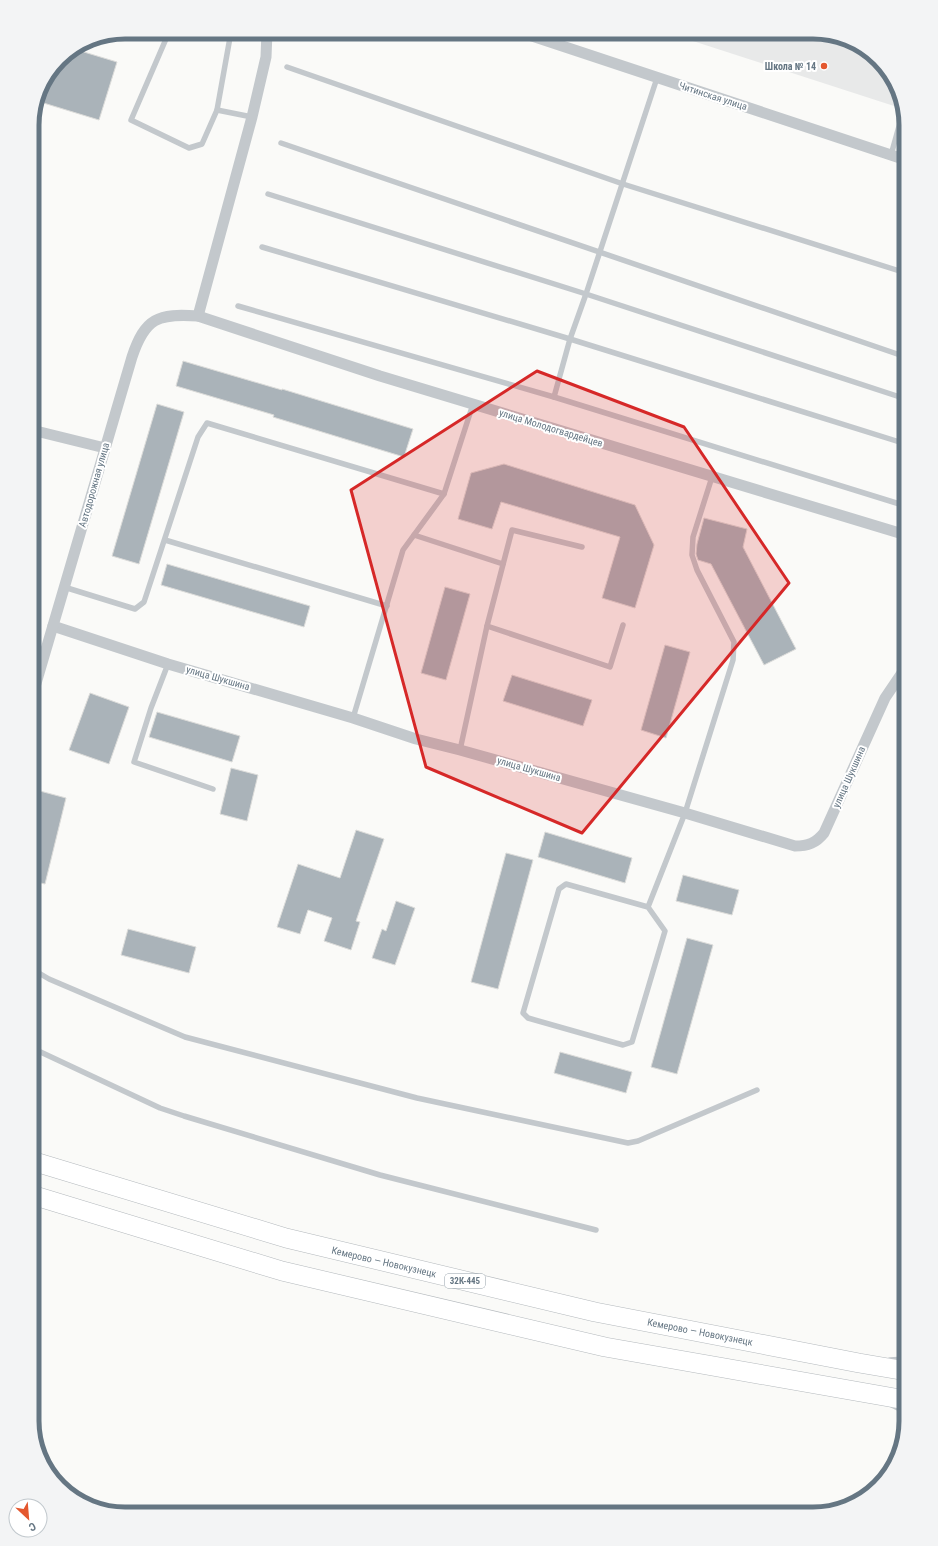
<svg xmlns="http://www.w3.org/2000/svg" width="938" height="1546" font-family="'Roboto Condensed',sans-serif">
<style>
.built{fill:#e8e9e9}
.building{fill:#aab3b9;stroke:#dcdcda}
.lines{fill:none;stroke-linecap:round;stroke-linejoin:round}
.trunk-casing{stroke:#b4b9bd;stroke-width:20}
.service{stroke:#c3c8cc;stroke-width:5.5}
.minor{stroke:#c3c8cc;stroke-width:11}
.trunk{stroke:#fff;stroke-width:19}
.marked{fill:#d62828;fill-opacity:0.2;stroke:#d62828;stroke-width:3;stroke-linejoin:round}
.poi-dot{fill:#e4572e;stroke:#fff;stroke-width:1.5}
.labels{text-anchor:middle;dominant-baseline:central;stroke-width:4;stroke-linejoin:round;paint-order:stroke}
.shield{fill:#fff;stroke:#939fa8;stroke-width:1}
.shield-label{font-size:9px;font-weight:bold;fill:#657683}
.poi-label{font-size:10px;font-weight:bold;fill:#657683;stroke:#fff;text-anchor:end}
.street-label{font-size:10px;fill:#657683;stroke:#fff}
.rim{fill:none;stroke:#657683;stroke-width:5}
</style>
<rect width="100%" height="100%" fill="#fafaf8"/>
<polygon class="built" points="665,32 819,32 865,48 896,84 898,92 894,106"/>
<g class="building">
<polygon points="74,49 117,62 99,120 37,101 41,84 59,59"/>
<polygon points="183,361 282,390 282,389 413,429 404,457 273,417 274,415 176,386"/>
<polygon points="157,404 184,412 139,564 112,556"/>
<polygon points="504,464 635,505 654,545 635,608 602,598 620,537 501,502 492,529 458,519 471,473"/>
<polygon points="704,518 747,529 743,547 796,649 764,665 711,564 698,560 696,554 697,544"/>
<polygon points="167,564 310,606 304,627 161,585"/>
<polygon points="445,587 470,594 446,680 421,673"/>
<polygon points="665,645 690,652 666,738 641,730"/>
<polygon points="512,675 592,700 583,726 503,701"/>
<polygon points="90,693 129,707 109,764 69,750"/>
<polygon points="157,712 240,736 232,762 149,737"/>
<polygon points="231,768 258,775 247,821 220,814"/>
<polygon points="40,791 66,798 45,884 32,881 32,822"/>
<polygon points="356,830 384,839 356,921 360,922 351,950 324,941 332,918 308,910 300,934 277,927 298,864 340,878"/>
<polygon points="545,832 632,858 625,883 538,857"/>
<polygon points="506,853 533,860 498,989 471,982"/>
<polygon points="683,875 739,890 732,915 676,901"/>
<polygon points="396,901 415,908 395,965 372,958 382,929 386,931"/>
<polygon points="128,929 196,947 189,973 121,955"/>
<polygon points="687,938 713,945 677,1074 651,1067"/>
<polygon points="560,1052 632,1072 626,1093 554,1073"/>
</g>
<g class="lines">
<defs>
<g id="trunk">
<polyline points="32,1161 286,1238 595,1312 859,1363 906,1371"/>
<polyline points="32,1195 282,1271 605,1347 906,1400"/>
</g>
</defs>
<use href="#trunk" class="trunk-casing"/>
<g class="service">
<polyline points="169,32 131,120 189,148 202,144 217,110 231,32"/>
<polyline points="287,67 623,184 906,273"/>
<polyline points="217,110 252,117"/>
<polyline points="281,143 906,357"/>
<polyline points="891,155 903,112"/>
<polyline points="268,194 586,294 906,399"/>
<polyline points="262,247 570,339 906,444"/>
<polyline points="238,306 554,397 906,506"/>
<polyline points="554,397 570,339 586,294 657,78"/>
<polyline points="414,535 503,564"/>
<polyline points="165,540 387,606"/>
<polyline points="64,587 135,609 144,602 198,437 207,423 444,494"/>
<polyline points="487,626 610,667 623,625"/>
<polyline points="168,664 151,708 134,762 213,789"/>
<polyline points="353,718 403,550 444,494 473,404"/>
<polyline points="460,750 487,626 512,530 582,547"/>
<polygon points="566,884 648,907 665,931 632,1042 623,1045 528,1018 523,1013 559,889"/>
<polyline points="648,907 685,813 733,660 734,642 697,570 692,555 693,537 712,477"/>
<polyline points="32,969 49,979 185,1037 417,1098 628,1143 638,1141 757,1090"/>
<polyline points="32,1048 160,1108 184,1116 380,1175 596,1230"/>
<polyline points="890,1360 906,1359"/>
<polyline points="892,1405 906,1412"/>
</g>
<g class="minor">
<polyline points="520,32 906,160"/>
<polyline points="198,316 252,117 266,57 267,32"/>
<polyline points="32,430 105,448"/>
<path d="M53 626 168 664 353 718 416 739 460 750 685 813 795 846C808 846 816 843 824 833L885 698 906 667"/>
<path d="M32 697 132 357C145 318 158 313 198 316L380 376 906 535"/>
</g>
<use href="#trunk" class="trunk"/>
</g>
<path class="marked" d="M537 371 684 427 789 583 582 833 426 767 351 490Z"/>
<circle class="poi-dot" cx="824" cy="66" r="4"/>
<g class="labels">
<rect class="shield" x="445" y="1274" width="40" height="14" rx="3"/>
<g class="shield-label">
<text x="465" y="1281">32К-445</text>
</g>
<g class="poi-label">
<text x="816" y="66">Школа № 14</text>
</g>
<g class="street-label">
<text transform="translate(713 96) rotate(18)">Читинская улица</text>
<text transform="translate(551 428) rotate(17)">улица Молодогвардейцев</text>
<text transform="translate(94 485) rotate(-74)">Автодорожная улица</text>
<text transform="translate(218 678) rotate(16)">улица Шукшина</text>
<text transform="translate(529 769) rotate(16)">улица Шукшина</text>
<text transform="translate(849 777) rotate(-66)">улица Шукшина</text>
<text transform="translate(384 1262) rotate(13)">Кемерово — Новокузнецк</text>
<text transform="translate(700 1332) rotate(11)">Кемерово — Новокузнецк</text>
</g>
</g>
<path d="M0 0H938V1546H0ZM125 39H813A86 86 0 0 1 899 125V1421A86 86 0 0 1 813 1507H125A86 86 0 0 1 39 1421V125A86 86 0 0 1 125 39Z" fill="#f3f4f5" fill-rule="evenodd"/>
<path class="rim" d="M125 39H813A86 86 0 0 1 899 125V1421A86 86 0 0 1 813 1507H125A86 86 0 0 1 39 1421V125A86 86 0 0 1 125 39Z"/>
<g transform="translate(28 1518) rotate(154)"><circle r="19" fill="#ffffff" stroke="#c1c8cd"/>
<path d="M0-3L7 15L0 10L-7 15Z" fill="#e4572e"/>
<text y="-6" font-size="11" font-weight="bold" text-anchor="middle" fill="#657683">С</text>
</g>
</svg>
